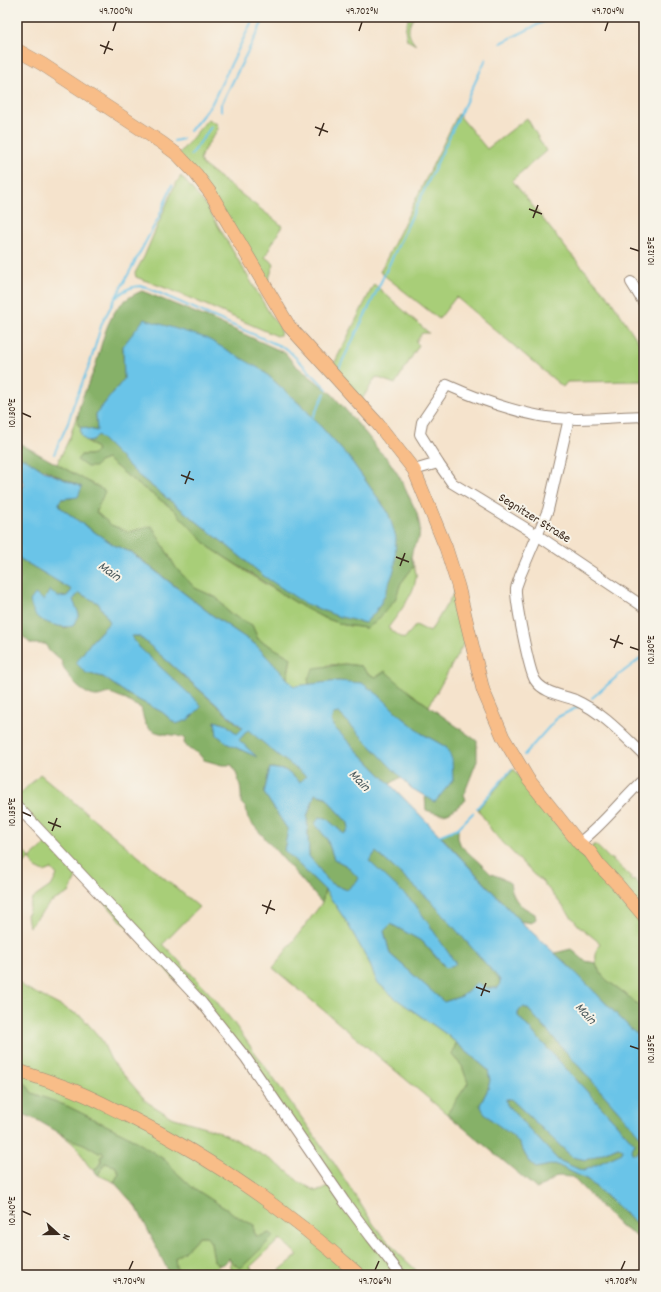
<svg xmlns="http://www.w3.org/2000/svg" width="661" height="1292" font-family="Dekko,sans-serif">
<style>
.green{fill:#a8ce78;stroke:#727c4b}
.forest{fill:#86b168;stroke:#606e43}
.water{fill:#6bc4e8;stroke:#537783;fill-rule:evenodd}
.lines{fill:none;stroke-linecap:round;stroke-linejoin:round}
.stream{stroke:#6bc4e8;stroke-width:2}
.minor-casing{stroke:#988675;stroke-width:12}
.major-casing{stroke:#988675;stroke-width:14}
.minor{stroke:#fff;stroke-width:10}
.major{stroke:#f8bd88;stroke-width:13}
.ticks{fill:none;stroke:#3b2a1e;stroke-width:1.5}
.labels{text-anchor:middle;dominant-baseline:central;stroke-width:4;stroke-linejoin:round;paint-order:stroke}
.street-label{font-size:13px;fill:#3b2a1e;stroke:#f7f3e8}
.water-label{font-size:14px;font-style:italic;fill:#49585b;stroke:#f7f3e8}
.neatline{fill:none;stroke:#3b2a1e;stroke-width:1.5}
.ticks-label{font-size:10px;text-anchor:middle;fill:#3b2a1e}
</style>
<rect width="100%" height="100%" fill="#f7f3e8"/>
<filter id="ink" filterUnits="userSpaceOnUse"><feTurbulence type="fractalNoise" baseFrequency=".025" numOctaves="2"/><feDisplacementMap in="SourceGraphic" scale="8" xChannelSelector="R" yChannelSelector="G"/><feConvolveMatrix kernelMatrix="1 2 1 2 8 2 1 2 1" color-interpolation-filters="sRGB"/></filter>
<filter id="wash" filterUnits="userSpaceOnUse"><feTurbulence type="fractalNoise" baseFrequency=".012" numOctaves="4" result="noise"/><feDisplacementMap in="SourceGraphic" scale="16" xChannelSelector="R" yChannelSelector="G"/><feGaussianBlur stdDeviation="0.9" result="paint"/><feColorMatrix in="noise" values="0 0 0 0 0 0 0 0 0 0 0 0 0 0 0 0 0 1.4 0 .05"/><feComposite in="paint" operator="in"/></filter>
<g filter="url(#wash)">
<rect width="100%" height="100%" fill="#f5e3cc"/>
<g class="green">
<path d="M409 17H414C407 27 407 36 416 45L407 40 405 29Z"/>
<polygon points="458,114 487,149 527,118 546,151 512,180 569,252 611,300 638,341 644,354 644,381 567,382 563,387 456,297 439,319 380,272"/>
<polygon points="208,119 217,124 218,129 202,153 200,160 203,165 275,220 282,226 265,257 274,264 266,287 178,155"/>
<polygon points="181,176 205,204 217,224 273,319 279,325 281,331 280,335 277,336 176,292 136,277 135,273 144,257 174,187"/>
<polygon points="374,284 429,333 422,333 416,342 419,345 395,384 376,377 359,404 330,372"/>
<path d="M77 415 78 425 81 427 80 432 85 440 97 449 95 453 91 455H81L99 462 107 459 135 482 173 509 209 547 262 582 303 607 322 617 344 625 366 628 394 600 401 583 414 566C415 570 417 574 416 578 414 595 398 614 388 628L404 639 416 625 430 632 458 586 469 634 429 706 412 694 367 673 361 666 345 664 328 665 308 678 309 685 294 686 287 679 291 658 258 639 252 625 229 613 217 598 195 588 176 568 152 526 129 532 111 525 96 512 104 491 57 464 70 437Z"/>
<path d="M514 769 535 799 632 914 638 910 590 852 593 845H596L610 859 611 858 631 877 630 880 632 881 634 879 644 890V1010C637 1004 630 998 623 992 617 987 611 984 605 979 595 971 593 954 600 943L579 926 542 881 533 874 492 831 478 809Z"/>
<polygon points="40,774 199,907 163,944 212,996 233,1022 332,1160 374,1225 398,1253 421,1275 274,1275 298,1255 280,1239 250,1267 257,1275 232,1275 230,1259 236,1266 270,1233 258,1237 254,1232 254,1225 243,1220 192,1187 177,1173 165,1160 128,1136 67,1106 32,1093 26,1084 21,1082 17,1084 17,981 24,987 82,1017 101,1039 111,1060 147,1102 171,1117 215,1130 236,1140 271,1160 287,1171 299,1182 316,1191 323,1190 332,1183 246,1058 78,873 69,893 51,902 29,927 27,915 32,899 52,885 57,875 52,869 44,872 34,867 30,858 17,872 17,844 30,858 49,841 17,806 17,797"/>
<polygon points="325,890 346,921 368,960 377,982 395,998 446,1034 456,1043 452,1055 462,1066 468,1083 447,1114 273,968 322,903"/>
<path d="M60 1134 84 1144 99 1153 102 1152 104 1155 101 1156C101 1164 98 1166 94 1171 86 1165 83 1156 77 1148 72 1142 66 1138 60 1134Z"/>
<polygon points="105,1163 115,1166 119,1173 114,1182 98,1175"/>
<polygon points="199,1236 206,1236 212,1243 214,1261 220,1265 208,1275 202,1275 203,1272 193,1275 182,1275 176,1267 175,1258 186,1250"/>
</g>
<g class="forest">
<path d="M142 291 213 320 285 353 295 365 332 394 368 436 379 451 387 458 399 476 417 513 420 527 419 538 413 548 411 557 414 566 401 583 395 600 375 623 366 628 344 625 322 617 303 607 209 547 173 509 135 482 107 459 99 462 95 467H87L77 460 81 455H90L95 453 97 449 88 441 93 440 98 435 139 476 225 544 265 577 365 623 376 611 384 597 388 512 350 459 305 409 262 370 123 346 124 379 96 414 97 431 81 427 78 425C76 404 87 389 94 370 101 350 103 329 116 310 122 301 132 295 142 291Z"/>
<polygon points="17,442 105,491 96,512 111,525 129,532 152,526 176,568 195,588 217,598 229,613 252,625 258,639 291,658 287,679 256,645 212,615 133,553 114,545 81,523 60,507 59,503 61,499 72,498 82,487 17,457"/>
<path d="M17 557 72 590 67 596 58 597 36 615 51 624 66 628 79 614 73 600 79 593 98 603 110 622 91 642 77 663 86 673 103 677 129 695 162 712 176 724 139 647 131 636H139L243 729 237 734 227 725 215 721 217 735 228 744 255 756 239 740 248 729 279 756 307 776 300 782 285 770 270 768 264 793 288 830 284 850 325 890 322 903 248 819 246 808 241 803C242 790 239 777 232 765H222L204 760 198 753 189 749 184 743 185 737C180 738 178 735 173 735 164 734 153 733 147 726 143 721 143 713 141 708 131 704 123 697 113 694 107 692 104 695 98 696 91 697 81 690 76 685 73 682 66 672 64 668 62 665 62 661 60 659 54 652 50 657 46 644H31L17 631V585L20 578 17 569Z"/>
<path d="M345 664 361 666 367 673 376 677 385 671 412 694 477 741V761L464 794 466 800C449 813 448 818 426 810L425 796 435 801 453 780 446 747 421 733 395 711 380 696 338 681 309 685 308 678 314 668Z"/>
<polygon points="339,713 401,777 390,784 333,726 331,721 333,714"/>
<polygon points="315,794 326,797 334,808 348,823 349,828 344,834 326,818 315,824 327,839 334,859 347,866 360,879 347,890 330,883 309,856 307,817"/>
<path d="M458 828V838L461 846 483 866 491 874 500 877 510 883C514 902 519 905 535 914L536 919 532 923 520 921 440 835Z"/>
<polygon points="376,852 430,900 500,980 500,983 498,988 487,988 477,983 462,996 444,1002 390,954 384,931 391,924 423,942 445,968 369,861"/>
<path d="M571 949 585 961 596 963C601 979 610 982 623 992 630 998 637 1004 644 1010V1038L634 1032 577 974 555 953Z"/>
<polygon points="524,1007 528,1009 644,1140 644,1153 640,1150 635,1154 632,1153 631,1150 635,1144 518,1016 519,1010"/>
<path d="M456 1043 488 1070 490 1080 488 1089 480 1105C487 1122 508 1128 518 1142 524 1151 527 1162 536 1168L555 1164 588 1180 637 1225 644 1226V1241L620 1226 572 1177 558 1176 537 1189 447 1114 468 1083 462 1066 452 1055Z"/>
<polygon points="21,1082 26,1084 32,1093 67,1106 128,1136 165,1160 177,1173 192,1187 243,1220 254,1225 254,1232 257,1237 270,1233 274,1236 240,1269 229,1258 225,1263 220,1265 214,1261 211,1243 206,1236 199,1236 186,1250 175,1258 176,1267 182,1275 170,1275 137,1208 114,1182 119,1173 115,1166 105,1163 98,1175 94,1171 101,1163 101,1156 104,1155 102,1152 99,1153 84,1144 72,1140 37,1120 17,1112 17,1084"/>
<polygon points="506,1099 511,1099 572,1157 586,1160 618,1147 624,1148 622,1154 583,1171 558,1160 507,1105"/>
</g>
<g class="water">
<path d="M144 319 206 338 262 370 305 409 350 459 388 512 396 537 395 568 384 597 376 611 365 623 337 616 304 603 265 577 225 544 139 476 98 435 93 440 88 441C81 439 80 434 81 427L97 431 96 414 124 379 123 346Z"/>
<path d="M17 457 26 459 44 471 82 487 78 497 61 499 59 503 60 507 81 523 114 545 132 553 212 615 256 645 294 686 338 681 362 683 380 696 395 711 421 733 446 747 452 759 453 780 435 802 411 788 339 713 333 714 331 721 333 726 427 822 520 921 577 974 634 1032 644 1038V1140L528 1009 524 1007 521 1008 518 1013V1016L635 1144 631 1150 632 1153 637 1154 640 1150 644 1153V1226L638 1225 588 1180 555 1164 536 1168C527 1162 524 1150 518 1142 507 1128 487 1122 480 1105L488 1089 490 1080 488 1070 446 1034 395 998 377 982 368 960 346 921 325 890 284 850 288 830 264 793 270 768 285 770 300 782 306 776 279 756 248 730 239 740 257 757 228 744 217 735 215 721 227 725 237 734 243 728 139 636H131L139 647 202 706 188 720 176 724 162 712 129 695 103 677 86 673 76 663 91 642 110 622 98 603 79 593 73 600 79 614 73 626C62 629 44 623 36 616 33 612 31 605 30 601L35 594 44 600 50 590 58 597 67 596 72 590 17 557V488L25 485 17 474ZM315 794 326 797 334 808 348 823 349 828 344 834 326 818 319 817 315 824 327 839 334 859 347 866 359 879 347 890 330 883 309 856 307 817ZM376 852 430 900 500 980V983L498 988H487L477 983 462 996 444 1002 390 954 384 931 391 924 423 942 446 968 456 964 415 904 369 861ZM506 1099H511L572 1157 586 1160 618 1147 623 1149 622 1153 583 1171 558 1160 507 1105Z"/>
</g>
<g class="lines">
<g class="stream">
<polyline points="501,43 549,19"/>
<polyline points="221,111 221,105 265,17"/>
<polyline points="190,131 211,105 254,17"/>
<polyline points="174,141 183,139"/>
<polyline points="191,155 211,127"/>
<path d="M117 297C125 289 132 286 143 286L287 349 327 389"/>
<polyline points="338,370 371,303 486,59"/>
<polyline points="313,417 325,393"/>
<polyline points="54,454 68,423 73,406 90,363 102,323 159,217 172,185"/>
<polyline points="592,698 620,674 644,656"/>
<polyline points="524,755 558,717 578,707"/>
<polyline points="477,808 512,769"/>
<polyline points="438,836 458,828 473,813"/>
</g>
</g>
</g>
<g filter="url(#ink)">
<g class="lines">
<defs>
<g id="minor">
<polyline points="631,282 644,303"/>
<path d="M569 418 548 510 520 576C519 580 517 584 516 588 515 600 529 671 535 680 543 693 562 695 575 700 602 712 623 735 644 755"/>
<path d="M438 463 420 434 422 422 447 385C476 398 508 410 540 416 574 422 610 417 644 416"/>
<polyline points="414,470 438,463 452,483 537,535 644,607"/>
<polyline points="17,806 202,1003 246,1058 344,1201 371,1237 401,1275"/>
<path d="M579 843C604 824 622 799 644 779"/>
</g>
<g id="major">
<polyline points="17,50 42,64 162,143 178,155 196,174 211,194 289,326 377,423 414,470 446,548 458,586 483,690 503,737 528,779 579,843 590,852 599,865 617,884 644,916"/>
<path d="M17 1070C38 1078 59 1084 80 1093 95 1099 109 1107 124 1114 209 1156 288 1211 359 1275"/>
</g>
</defs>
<use href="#minor" class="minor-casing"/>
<use href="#major" class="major-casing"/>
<use href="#minor" class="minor"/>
<use href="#major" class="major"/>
</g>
</g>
<path class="ticks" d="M113 31 116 22M359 31 362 22M605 31 608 22M100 45 113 50M104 54 109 41M315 127 328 132M319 136 324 123M529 209 542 214M533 218 538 205M630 248 639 251M22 413 31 417M181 475 194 480M185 484 190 471M396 557 409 562M400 566 405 553M610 639 623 644M630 647 639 650M614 648 619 635M22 812 31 816M48 822 61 827M52 831 57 818M262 905 275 910M266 914 271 900M476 987 490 992M481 996 486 983M630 1046 639 1049M22 1211 31 1215M129 1270 133 1261M375 1270 379 1261M621 1270 625 1261"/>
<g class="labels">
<g class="street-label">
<text transform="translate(534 519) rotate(32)">Segnitzer Straße</text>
</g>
<g class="water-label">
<text transform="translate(109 572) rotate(36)">Main</text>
<text transform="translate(359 781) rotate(46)">Main</text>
<text transform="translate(585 1014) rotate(47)">Main</text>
</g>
</g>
<rect width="661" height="1292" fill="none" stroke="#f7f3e8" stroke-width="44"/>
<g transform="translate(58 1234) rotate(111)" stroke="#f7f3e8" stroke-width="3" paint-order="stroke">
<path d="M0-3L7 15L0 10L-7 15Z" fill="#3b2a1e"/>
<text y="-6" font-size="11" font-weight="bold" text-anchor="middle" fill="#3b2a1e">N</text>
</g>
<rect x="22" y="22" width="617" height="1248" class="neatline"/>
<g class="ticks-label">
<text x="116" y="14">49.700°N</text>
<text x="362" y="14">49.702°N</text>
<text x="608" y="14">49.704°N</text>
<text transform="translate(650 251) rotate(-90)" y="4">10.125°E</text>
<text transform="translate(11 413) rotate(-90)" y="4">10.130°E</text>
<text transform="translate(650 650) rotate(-90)" y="4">10.130°E</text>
<text transform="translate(11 812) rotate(-90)" y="4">10.135°E</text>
<text transform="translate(650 1049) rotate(-90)" y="4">10.135°E</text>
<text transform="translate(11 1211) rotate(-90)" y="4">10.140°E</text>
<text x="129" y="1284">49.704°N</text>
<text x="375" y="1284">49.706°N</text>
<text x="621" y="1284">49.708°N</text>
</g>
</svg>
